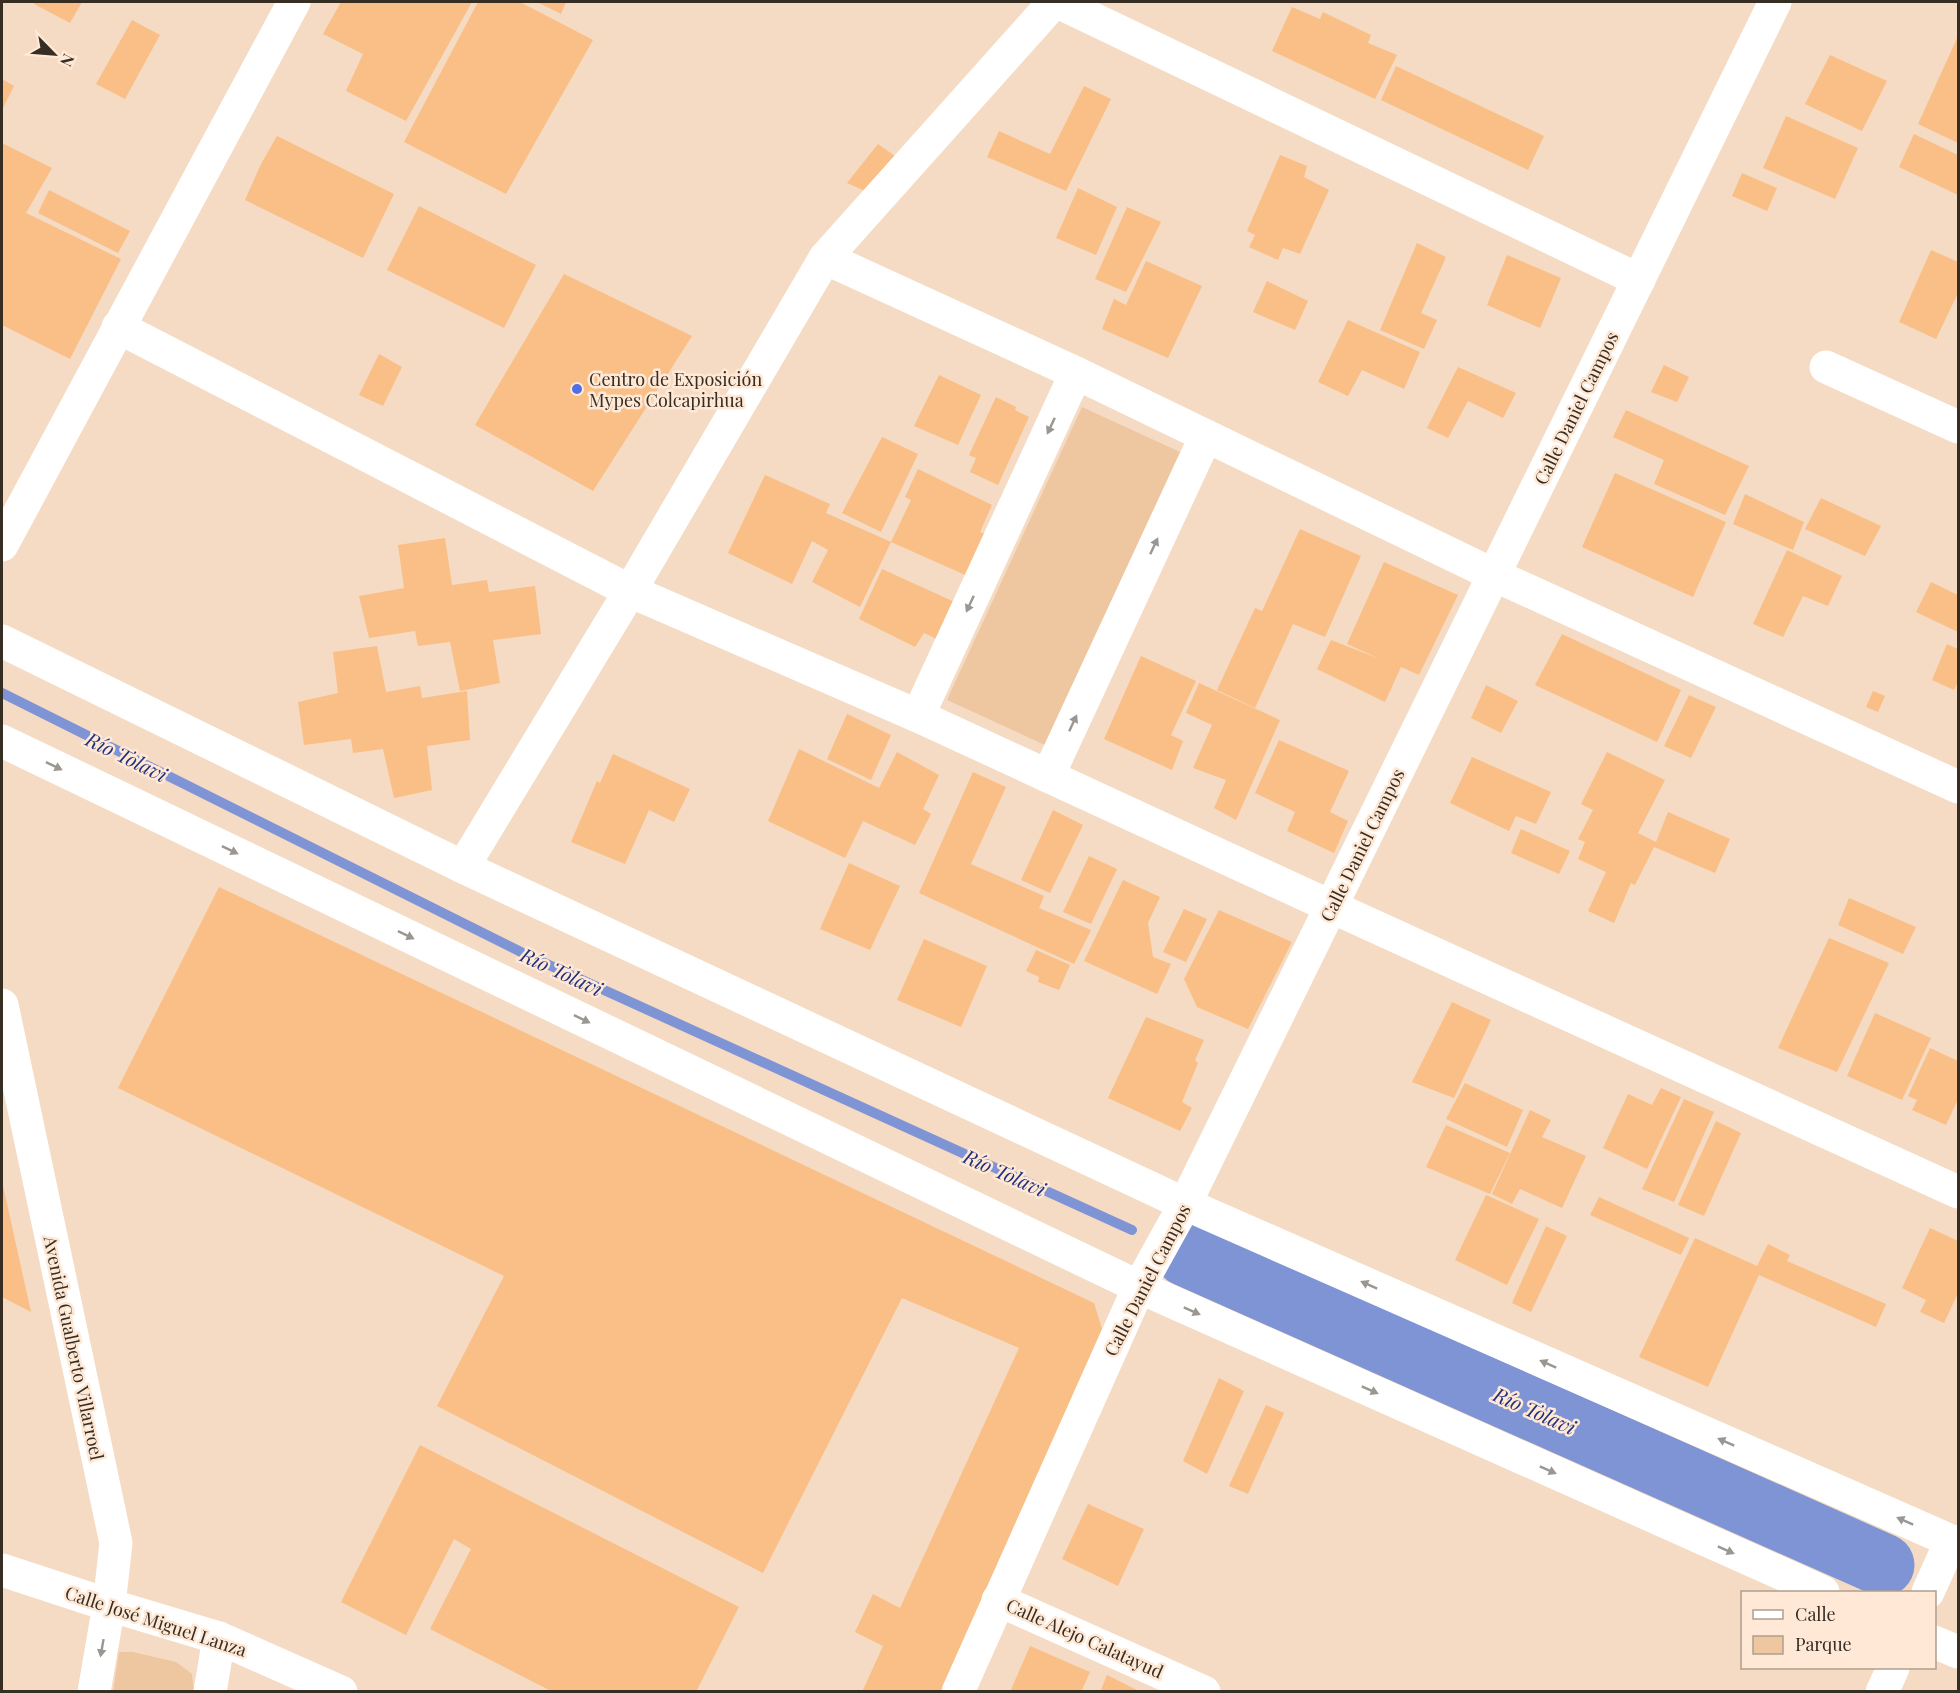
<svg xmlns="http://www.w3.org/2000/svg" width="1960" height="1693" font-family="'Playfair Display',serif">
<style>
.green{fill:#eec69f}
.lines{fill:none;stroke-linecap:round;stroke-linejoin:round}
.stream{stroke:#7f94d4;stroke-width:10}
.river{stroke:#7f94d4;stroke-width:63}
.building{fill:#f9bf87}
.minor{stroke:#fff;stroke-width:33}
.oneway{fill:#9a9691}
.poi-dot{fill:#516ee3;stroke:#ffe9d6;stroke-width:2}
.labels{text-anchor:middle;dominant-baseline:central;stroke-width:5;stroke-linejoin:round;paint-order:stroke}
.poi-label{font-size:18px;fill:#362d23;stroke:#ffe9d6;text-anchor:start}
.street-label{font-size:18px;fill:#362d23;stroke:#ffe9d6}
.water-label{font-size:20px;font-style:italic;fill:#22317c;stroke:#ffe9d6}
</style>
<rect width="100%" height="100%" fill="#f5dbc3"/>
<g class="green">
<polygon points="1082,407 1180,452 1045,745 947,700"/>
<polygon points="119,1652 133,1652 176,1662 192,1674 194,1692 113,1692"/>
</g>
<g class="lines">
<polyline class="stream" points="2,693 527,955 1132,1230"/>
<polyline class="river" points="1186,1255 1883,1565"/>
</g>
<g class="building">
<polygon points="35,2 82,2 70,23 34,4"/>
<polygon points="341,2 472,2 406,121 346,91 363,54 323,34"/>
<polygon points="478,2 520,2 593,40 506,194 404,142"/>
<polygon points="537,2 566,2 561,14"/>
<polygon points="1292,7 1320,19 1323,12 1371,35 1368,43 1397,55 1375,99 1272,51"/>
<polygon points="132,20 160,35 125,99 96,84"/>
<polygon points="1958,36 1958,143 1918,124"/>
<polygon points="1830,55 1887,81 1862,131 1805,104"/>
<polygon points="1396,66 1544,136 1528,170 1381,100"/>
<polygon points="2,79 14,86 2,110"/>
<polygon points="1084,86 1111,99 1066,191 987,157 999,131 1050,154"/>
<polygon points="1786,116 1858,148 1835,199 1763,168"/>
<polygon points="1914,134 1958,155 1958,195 1899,167"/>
<polygon points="277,136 394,194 363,258 245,200 261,164"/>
<polygon points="2,143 52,168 26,213 121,259 70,359 2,325"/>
<polygon points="878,144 902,161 874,195 847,183"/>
<polygon points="1280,155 1307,166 1304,177 1329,190 1300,254 1283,248 1278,260 1249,247 1255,235 1247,231"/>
<polygon points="1742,173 1777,188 1767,211 1732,196"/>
<polygon points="1078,188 1117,207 1096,255 1056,238"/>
<polygon points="49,190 130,231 118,253 38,213"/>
<polygon points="419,206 536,265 504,328 387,270"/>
<polygon points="1127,207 1161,222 1126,292 1095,279"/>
<polygon points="1417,243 1446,257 1421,313 1437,320 1424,349 1380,330"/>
<polygon points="1931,250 1958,262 1958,293 1936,339 1899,322"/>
<polygon points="1507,255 1561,278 1540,328 1487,305"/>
<polygon points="1146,261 1202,286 1168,358 1102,329 1114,299 1126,305"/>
<polygon points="564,274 692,336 593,491 475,425"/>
<polygon points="1267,281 1308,301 1295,330 1253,312"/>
<polygon points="1348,320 1420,352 1404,389 1362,370 1348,396 1318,382"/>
<polygon points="379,354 402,367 383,406 359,395"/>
<polygon points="1664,365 1689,377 1677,402 1651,392"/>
<polygon points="1458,367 1516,393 1503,418 1468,401 1448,438 1427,428"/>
<polygon points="939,375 981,395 958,445 914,426"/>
<polygon points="996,397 1016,407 1015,410 1029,417 998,485 970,472 976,458 969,455"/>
<polygon points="1626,410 1749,466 1725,515 1654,484 1664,460 1613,437"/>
<polygon points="882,437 918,454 881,532 842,513"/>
<polygon points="918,469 992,505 980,532 992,537 972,578 891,542 911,500 905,497"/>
<polygon points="1615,473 1726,522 1693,597 1582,547"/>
<polygon points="765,475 830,504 826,513 891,542 860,607 812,582 828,550 812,541 792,584 728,553"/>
<polygon points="1745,494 1804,522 1793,550 1733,524"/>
<polygon points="1821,498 1881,526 1865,556 1805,529"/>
<polygon points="1300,529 1361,556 1325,637 1293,624 1255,708 1217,690 1255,608 1262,611"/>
<polygon points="445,538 452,585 487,580 489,592 535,586 541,634 493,640 500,683 460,691 450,642 418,646 415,631 369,638 359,596 404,588 398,545"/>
<polygon points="1787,550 1842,576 1828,606 1803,596 1783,637 1753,624"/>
<polygon points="1384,562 1458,595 1419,675 1401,667 1385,702 1317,669 1331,640 1380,659 1347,644"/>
<polygon points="882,569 959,604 941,641 924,633 915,647 859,619"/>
<polygon points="1931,582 1958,595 1958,632 1916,612"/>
<polygon points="1562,634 1681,690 1657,742 1535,685"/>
<polygon points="1947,644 1958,649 1958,682 1954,690 1932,680"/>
<polygon points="377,646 386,692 420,686 422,698 467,691 470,740 427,746 432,790 394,798 383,749 353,753 351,739 304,745 298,702 338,693 333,652"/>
<polygon points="1141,656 1196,681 1171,735 1183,741 1172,770 1104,739"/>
<polygon points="1199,683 1280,720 1236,820 1214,808 1226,780 1193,768 1212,725 1186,713"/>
<polygon points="1486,685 1518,701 1501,733 1471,718"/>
<polygon points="1873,691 1885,696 1878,712 1866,707"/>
<polygon points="1689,695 1716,707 1691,758 1664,746"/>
<polygon points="847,714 891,735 871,780 827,759"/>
<polygon points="1279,740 1349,771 1330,812 1348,821 1334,853 1287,831 1295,812 1255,793"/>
<polygon points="799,749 879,788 897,752 939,775 923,809 931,814 915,845 863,821 845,858 768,821"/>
<polygon points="1607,752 1665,780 1638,833 1656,842 1668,812 1730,839 1715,873 1654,847 1635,885 1631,883 1614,923 1588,911 1606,872 1578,859 1585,842 1578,839 1593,810 1581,804"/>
<polygon points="613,754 690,789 674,822 649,810 625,864 571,842 597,781 600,783"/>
<polygon points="1472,757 1551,792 1536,824 1516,816 1509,831 1450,803"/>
<polygon points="973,772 1006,787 971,864 1044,896 1039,908 1091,930 1074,964 919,893"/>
<polygon points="1053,810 1083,825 1050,893 1021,880"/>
<polygon points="1521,829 1570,851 1559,874 1511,853"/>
<polygon points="1089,856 1117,869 1091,924 1063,912"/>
<polygon points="849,863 900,886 870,950 820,929"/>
<polygon points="1123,880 1160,897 1148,923 1153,957 1171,964 1157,994 1084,961"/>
<polygon points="219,887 1094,1303 1102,1329 941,1692 862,1692 883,1646 855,1632 873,1594 900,1608 1019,1348 902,1298 763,1573 437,1406 504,1276 118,1088"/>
<polygon points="1849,898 1916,927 1903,954 1838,925"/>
<polygon points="1184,909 1207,919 1186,962 1163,952"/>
<polygon points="1219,910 1292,942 1248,1029 1197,1007 1184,979"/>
<polygon points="1829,938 1889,963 1837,1072 1778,1048"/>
<polygon points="924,939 987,966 961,1027 897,1000"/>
<polygon points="1036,950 1070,965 1059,990 1038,982 1039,977 1026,971"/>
<polygon points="1452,1002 1491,1020 1454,1098 1412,1082"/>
<polygon points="1875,1013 1931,1038 1902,1100 1847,1076"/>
<polygon points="1146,1017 1204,1040 1195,1060 1198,1063 1182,1102 1192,1108 1180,1131 1108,1098"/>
<polygon points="1930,1048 1958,1061 1958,1099 1946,1125 1912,1110 1917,1100 1908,1096"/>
<polygon points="1465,1083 1523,1110 1507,1147 1446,1119"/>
<polygon points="1661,1088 1681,1097 1647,1169 1603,1148 1628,1094 1652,1105"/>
<polygon points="1684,1099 1714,1112 1674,1202 1642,1189"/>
<polygon points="1530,1110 1551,1120 1542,1137 1586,1156 1562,1208 1520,1189 1512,1204 1492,1194"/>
<polygon points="1716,1121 1741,1133 1704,1216 1678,1205"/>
<polygon points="1446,1125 1510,1153 1490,1194 1426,1167"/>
<polygon points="2,1181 31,1312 2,1297"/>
<polygon points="1486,1195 1539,1219 1507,1285 1455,1260"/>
<polygon points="1599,1197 1689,1238 1681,1255 1590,1215"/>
<polygon points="1546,1226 1567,1236 1531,1312 1512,1303"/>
<polygon points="1930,1228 1958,1241 1958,1293 1944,1323 1920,1312 1926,1300 1902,1288"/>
<polygon points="1695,1238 1757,1266 1768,1244 1790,1255 1787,1261 1886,1304 1876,1327 1759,1275 1708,1387 1639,1357"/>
<polygon points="1219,1378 1244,1391 1207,1474 1183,1461"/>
<polygon points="1266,1405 1284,1413 1248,1494 1229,1486"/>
<polygon points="420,1445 739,1607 696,1692 553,1692 430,1629 471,1549 454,1539 406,1635 341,1602"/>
<polygon points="1088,1504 1144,1529 1118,1586 1062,1559"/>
<polygon points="1030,1646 1090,1672 1081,1692 1010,1692"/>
<polygon points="1107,1675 1141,1692 1100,1692"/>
</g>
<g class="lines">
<g class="minor">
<polyline points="1058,2 1639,280"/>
<polyline points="825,258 1076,373 1494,575 1958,787"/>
<polyline points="118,327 630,591 918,716 1332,907 1958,1192"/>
<polyline points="1826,367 1958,427"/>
<polyline points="2,545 294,2"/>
<polyline points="2,641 463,867 1185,1204 1958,1544"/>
<polyline points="918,716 1076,373"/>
<polyline points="2,741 1139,1287 1823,1592"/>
<polyline points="1048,776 1206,436"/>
<polyline points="463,867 630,591 825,258 1054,2"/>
<polyline points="2,1005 116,1543 109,1605 94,1692"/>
<polyline points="2,1570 109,1605 219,1638 341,1692"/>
<polyline points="1928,1592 1951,1541"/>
<polyline points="998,1600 1204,1692"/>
<polyline points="1934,1642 1958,1652"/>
<polyline points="210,1692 219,1638"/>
<polyline points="958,1692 1139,1287 1185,1204 1775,2"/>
<polyline points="1882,1692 1893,1668"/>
</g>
</g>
<defs><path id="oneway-solid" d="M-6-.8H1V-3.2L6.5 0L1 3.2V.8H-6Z" transform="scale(1.5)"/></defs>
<g class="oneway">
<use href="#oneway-solid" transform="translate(1051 426) rotate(115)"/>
<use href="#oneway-solid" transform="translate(1154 546) rotate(-65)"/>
<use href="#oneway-solid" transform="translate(970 604) rotate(115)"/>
<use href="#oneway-solid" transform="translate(1073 723) rotate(-65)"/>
<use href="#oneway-solid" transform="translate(54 766) rotate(26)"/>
<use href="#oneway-solid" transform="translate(230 850) rotate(26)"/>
<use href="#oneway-solid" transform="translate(406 935) rotate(26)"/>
<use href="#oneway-solid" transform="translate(582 1019) rotate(26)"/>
<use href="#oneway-solid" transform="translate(1369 1285) rotate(-156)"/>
<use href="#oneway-solid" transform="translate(1192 1311) rotate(24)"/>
<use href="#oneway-solid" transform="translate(1548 1364) rotate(-156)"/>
<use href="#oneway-solid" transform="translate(1370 1390) rotate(24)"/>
<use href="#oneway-solid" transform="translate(1726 1442) rotate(-156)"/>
<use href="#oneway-solid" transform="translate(1548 1470) rotate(24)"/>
<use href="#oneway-solid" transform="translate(1905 1521) rotate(-156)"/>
<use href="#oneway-solid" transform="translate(1726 1550) rotate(24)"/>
<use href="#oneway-solid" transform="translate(102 1648) rotate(100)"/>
</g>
<circle class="poi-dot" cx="577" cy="389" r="6"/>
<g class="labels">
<g class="poi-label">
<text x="589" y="379">Centro de Exposición<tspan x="589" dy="21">Mypes Colcapirhua</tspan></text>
</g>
<g class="street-label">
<text transform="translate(1576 408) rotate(-64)">Calle Daniel Campos</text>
<text transform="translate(1362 845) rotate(-64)">Calle Daniel Campos</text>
<text transform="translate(1147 1280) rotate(-63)">Calle Daniel Campos</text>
<text transform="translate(74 1348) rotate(78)">Avenida Gualberto Villarroel</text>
<text transform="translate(156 1621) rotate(18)">Calle José Miguel Lanza</text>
<text transform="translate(1085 1638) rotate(24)">Calle Alejo Calatayud</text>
</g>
<g class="water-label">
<text transform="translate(127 756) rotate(26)">Río Tolavi</text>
<text transform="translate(562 971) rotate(25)">Río Tolavi</text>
<text transform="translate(1005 1172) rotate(24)">Río Tolavi</text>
<text transform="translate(1535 1410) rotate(24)">Río Tolavi</text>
</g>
</g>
<rect width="1960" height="1693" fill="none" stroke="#362d23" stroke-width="6"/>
<rect x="1741" y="1591" width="195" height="78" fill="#ffe9d6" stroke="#af9e8e" stroke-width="1.5"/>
<rect x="1753" y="1610" width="30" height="9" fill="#ffffff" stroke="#af9e8e" stroke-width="1.5"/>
<text x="1795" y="1621" font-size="18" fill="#362d23">Calle</text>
<rect x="1753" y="1636" width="30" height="18" fill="#eec69f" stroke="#af9e8e" stroke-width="1.5"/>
<text x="1795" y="1651" font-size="18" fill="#362d23">Parque</text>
<g transform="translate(54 54) rotate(115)" stroke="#ffe9d6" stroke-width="4.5" paint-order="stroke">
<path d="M0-4.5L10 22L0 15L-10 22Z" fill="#362d23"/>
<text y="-9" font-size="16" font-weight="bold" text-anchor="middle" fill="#362d23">N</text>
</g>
</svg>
